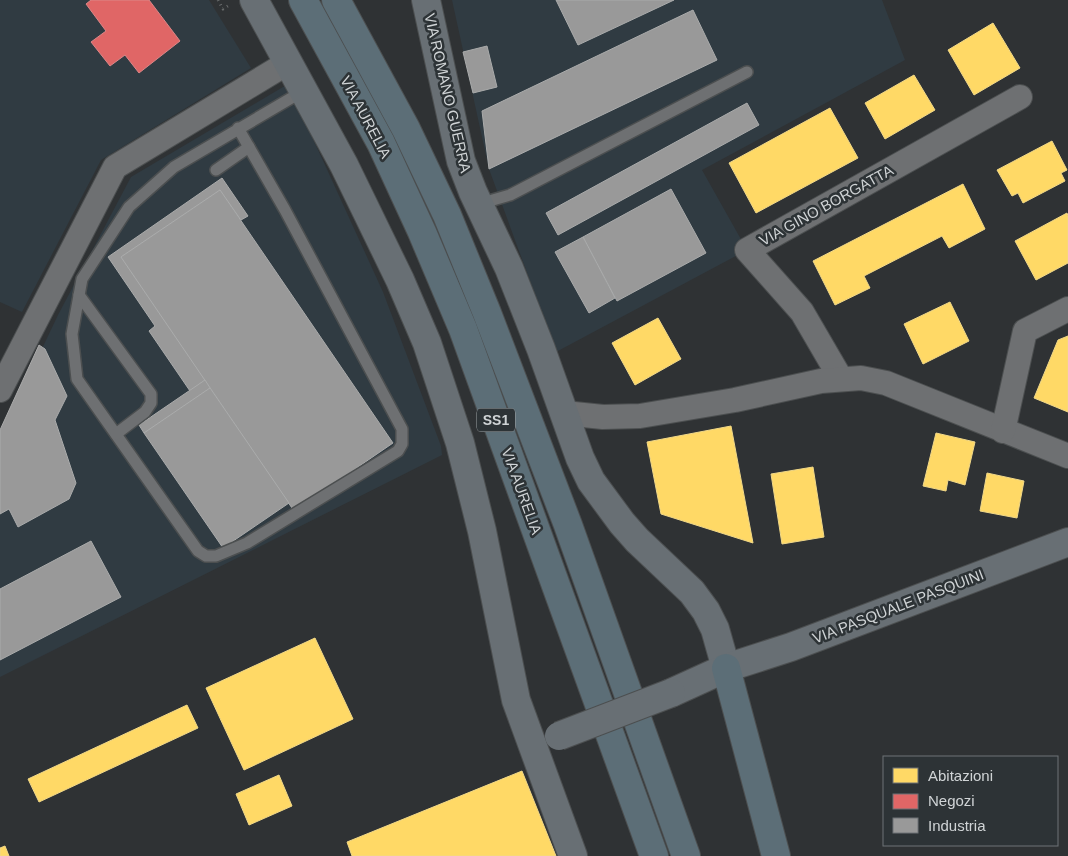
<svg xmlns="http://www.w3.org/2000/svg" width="1068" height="856" font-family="Helvetica,sans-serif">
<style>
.built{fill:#303b42}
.homes{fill:#ffd966;stroke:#f1d888}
.shops{fill:#e06666;stroke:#db8788}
.industry{fill:#999;stroke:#aaabab}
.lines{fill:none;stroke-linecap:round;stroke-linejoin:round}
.lane-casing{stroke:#4c4f50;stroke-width:14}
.street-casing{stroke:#4c4f50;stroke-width:26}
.secondary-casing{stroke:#4c4f50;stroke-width:30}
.highway-casing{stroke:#4c4f50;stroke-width:30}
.path{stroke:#6a6d6e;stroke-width:3;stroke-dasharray:1 4;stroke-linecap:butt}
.lane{stroke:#6e7072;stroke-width:11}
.street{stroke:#6e7072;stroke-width:24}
.secondary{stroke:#686f74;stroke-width:28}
.highway{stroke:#5c6e77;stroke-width:28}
.secondary-bridge-casing{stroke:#4c4f50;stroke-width:30;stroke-linecap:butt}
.secondary-bridge{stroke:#686f74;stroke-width:28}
.labels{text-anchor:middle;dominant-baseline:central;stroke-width:5;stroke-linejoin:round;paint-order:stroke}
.shield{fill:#2d3336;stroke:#9fa4a6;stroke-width:1}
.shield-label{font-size:14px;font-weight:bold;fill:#d0d4d6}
.street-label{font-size:15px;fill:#d0d4d6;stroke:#2d3336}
</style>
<rect width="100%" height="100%" fill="#2f3234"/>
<g class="built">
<polygon points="0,0 209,0 251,68 101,160 22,312 0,302"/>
<polygon points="452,0 882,0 905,60 702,170 747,250 556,352 489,169"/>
<polygon points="288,84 383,292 441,446 442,455 0,677 0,437 58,315 131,177"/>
</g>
<g class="homes">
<polygon points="993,23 1020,68 974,95 948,50"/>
<polygon points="914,75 935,110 885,139 865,103"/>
<polygon points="830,108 858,158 756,213 729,163"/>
<polygon points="1052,141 1067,170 1061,173 1065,181 1023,203 1018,193 1012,196 997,170"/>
<polygon points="963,184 985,229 949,248 942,236 864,276 870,288 835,305 813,261"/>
<polygon points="1067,213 1068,216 1068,263 1036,280 1015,241"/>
<polygon points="950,302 969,341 923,364 904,324"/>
<polygon points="658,318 681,359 635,385 612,343"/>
<polygon points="1068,336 1068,412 1034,398 1058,340"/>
<polygon points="731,426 753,543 661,514 647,442"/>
<polygon points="936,433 975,442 965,485 948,480 946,491 923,486"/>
<polygon points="813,467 824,537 782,544 771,474"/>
<polygon points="987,473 1024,481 1017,518 980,511"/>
<polygon points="315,638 353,719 244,770 206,688"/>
<polygon points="187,705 198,728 39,802 28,779"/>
<polygon points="522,771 556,856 352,856 347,842"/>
<polygon points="279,775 292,806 249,825 236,794"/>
<polygon points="5,846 9,856 0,856 0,848"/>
</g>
<polygon class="shops" points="91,0 149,0 180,41 139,73 125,55 110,66 91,42 106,31 86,4"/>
<g class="industry">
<polygon points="556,0 674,0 578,45"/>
<polygon points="693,10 717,60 489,169 482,111"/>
<polygon points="487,46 497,87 473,93 463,52"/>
<polygon points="747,103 759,125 558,235 546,213"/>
<polygon points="222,178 248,216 241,220 220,190 121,257 205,380 190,391 149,331 155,326 108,257"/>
<polygon points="671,189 706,253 617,301 583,237"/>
<polygon points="220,190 393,443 294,511 121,257"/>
<polygon points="583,237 615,298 589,313 555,252"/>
<polygon points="39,345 45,349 67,396 55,420 76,483 69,499 18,527 9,509 0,514 0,430"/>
<polygon points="205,380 210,388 144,433 139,425"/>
<polygon points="210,388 289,503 223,548 144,433"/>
<polygon points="91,541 121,597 0,660 0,589"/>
</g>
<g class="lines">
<defs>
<g id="lane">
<polyline points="238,128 285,210 402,429 402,444 398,451 247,543 216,556 206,556 198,551 77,379 72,334 82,279 129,207 174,167 305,90"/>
<polyline points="216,170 249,147"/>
<polyline points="479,204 510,195 747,72"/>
<polyline points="79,295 151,394 151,403 145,412 116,434"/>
</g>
<g id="street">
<polyline points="841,379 802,312 747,250 1020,97"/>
<polyline points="0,390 115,167 289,62"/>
<polyline points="564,413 603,417 640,416 735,400 821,381 861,378 886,383 1068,456"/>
<polyline points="1003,431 1025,331 1068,309"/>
</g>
<g id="secondary">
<polyline points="254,0 344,165 400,280 427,343 460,443 482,531 516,700 573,856"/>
<polyline points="426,0 461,161 473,192 509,268 541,349 580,458 591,481 622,523 637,540 692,592 706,611 715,629 726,668"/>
<polyline points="671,693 726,668 791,647 1068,542"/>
</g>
<g id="highway">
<polyline points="303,0 381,143 422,232 463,329 654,856"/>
<polyline points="336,0 406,129 447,215 487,313 568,525 686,856"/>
<polyline points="726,668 776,856"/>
</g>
</defs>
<use href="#lane" class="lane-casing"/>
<use href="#street" class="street-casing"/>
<use href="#secondary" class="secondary-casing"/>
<use href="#highway" class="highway-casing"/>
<polyline class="path" points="218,0 223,9 231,4"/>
<use href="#lane" class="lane"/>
<use href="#street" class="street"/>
<use href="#secondary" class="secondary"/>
<use href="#highway" class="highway"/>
<defs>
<polyline id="secondary-bridge" points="559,736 671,693"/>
</defs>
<use href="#secondary-bridge" class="secondary-bridge-casing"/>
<use href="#secondary-bridge" class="secondary-bridge"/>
</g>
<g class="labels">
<rect class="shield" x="477" y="408.5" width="38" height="23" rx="4"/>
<g class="shield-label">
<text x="496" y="420">SS1</text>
</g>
<g class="street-label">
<text transform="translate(448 93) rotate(77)">VIA ROMANO GUERRA</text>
<text transform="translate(366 117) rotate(62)">VIA AURELIA</text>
<text transform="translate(826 205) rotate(-29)">VIA GINO BORGATTA</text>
<text transform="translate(522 491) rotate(70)">VIA AURELIA</text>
<text transform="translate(898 606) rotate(-21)">VIA PASQUALE PASQUINI</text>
</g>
</g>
<rect x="883" y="756" width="175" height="90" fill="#2d3336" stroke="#6e7376"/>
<rect x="893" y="768" width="25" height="15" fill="#ffd966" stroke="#6e7376"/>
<text x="928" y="781" font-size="15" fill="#d0d4d6">Abitazioni</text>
<rect x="893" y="794" width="25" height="15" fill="#e06666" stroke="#6e7376"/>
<text x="928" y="806" font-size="15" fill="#d0d4d6">Negozi</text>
<rect x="893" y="818" width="25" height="15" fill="#999999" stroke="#6e7376"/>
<text x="928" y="831" font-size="15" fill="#d0d4d6">Industria</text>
</svg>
